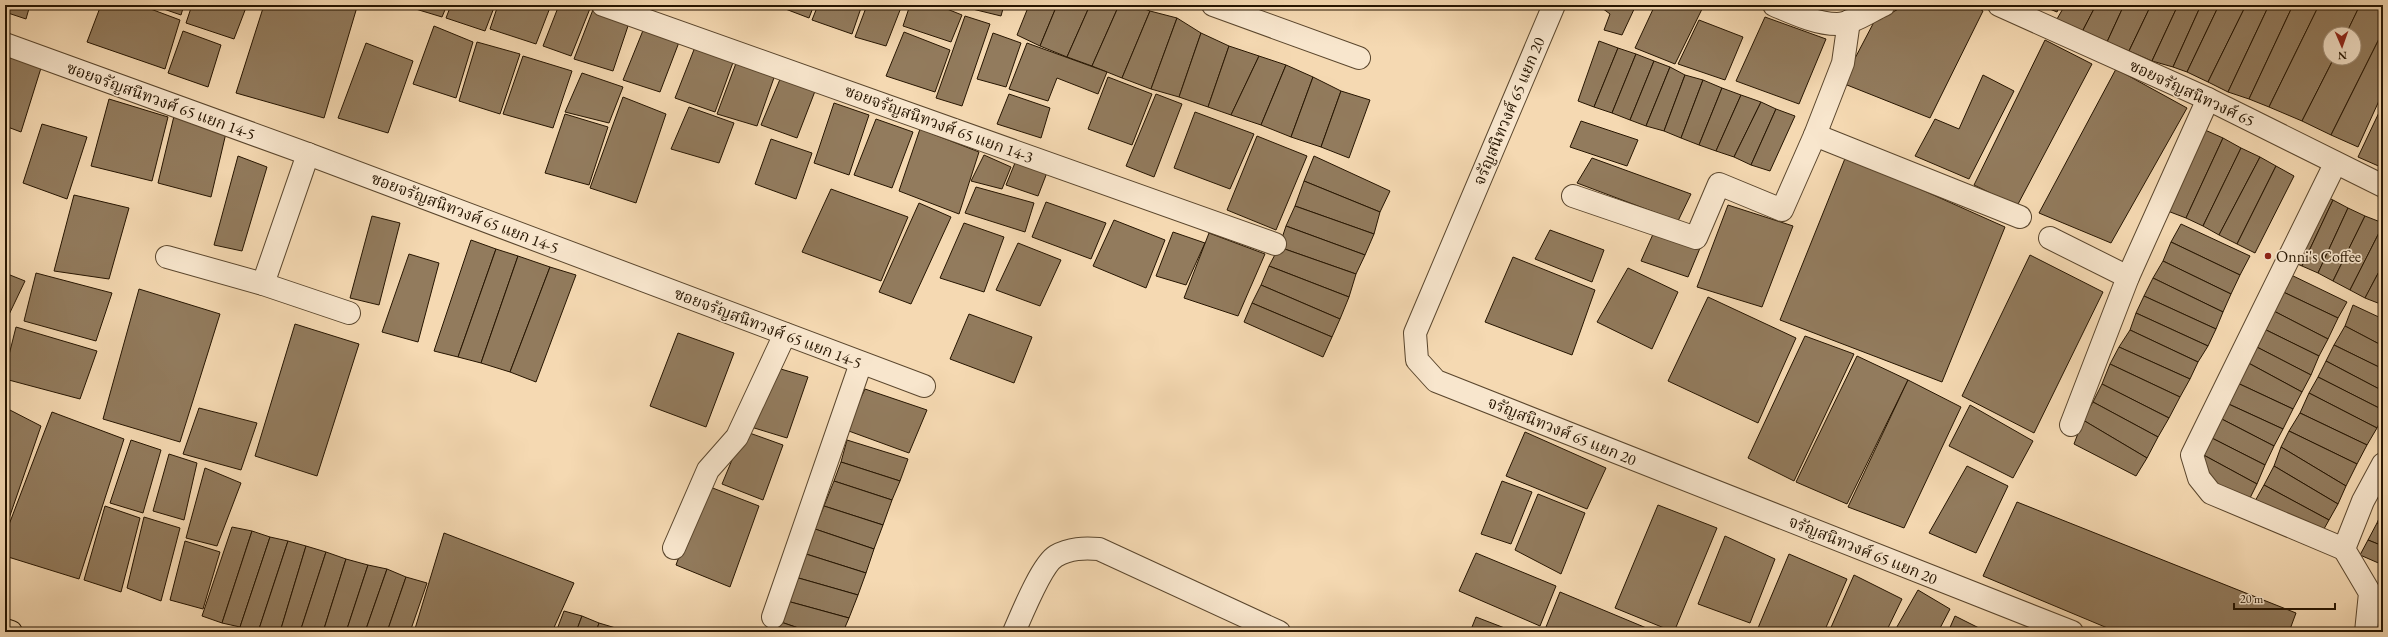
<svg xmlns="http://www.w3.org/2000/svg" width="2388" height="637" font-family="'EB Garamond','Noto Serif Thai',serif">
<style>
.building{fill:#927b5d;stroke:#261501}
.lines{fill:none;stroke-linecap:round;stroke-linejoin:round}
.minor-casing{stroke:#5a462d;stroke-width:24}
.major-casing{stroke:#261501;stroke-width:24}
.minor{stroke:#f8e6cd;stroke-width:22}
.major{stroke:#f5d9b2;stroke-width:22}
.poi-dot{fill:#8f2418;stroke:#f8e6cd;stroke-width:1.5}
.labels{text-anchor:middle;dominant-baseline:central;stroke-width:3.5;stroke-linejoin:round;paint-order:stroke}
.street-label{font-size:16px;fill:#261501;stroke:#f8e6cd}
.poi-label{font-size:16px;fill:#261501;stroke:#f8e6cd;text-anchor:start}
</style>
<rect width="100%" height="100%" fill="#f5d9b2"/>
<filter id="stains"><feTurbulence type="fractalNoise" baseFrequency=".005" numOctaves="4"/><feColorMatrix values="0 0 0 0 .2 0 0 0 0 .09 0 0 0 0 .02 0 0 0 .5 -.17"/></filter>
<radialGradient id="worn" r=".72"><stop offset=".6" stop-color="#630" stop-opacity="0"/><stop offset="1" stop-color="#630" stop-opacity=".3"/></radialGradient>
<g class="building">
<polygon points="5,5 30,5 26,19 5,12"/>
<polygon points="101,5 140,5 180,20 165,69 87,42"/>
<polygon points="152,5 184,5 181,15"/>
<polygon points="192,5 247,5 234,39 186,23"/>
<polygon points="264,5 357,7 324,118 236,93"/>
<polygon points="409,5 447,5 442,17 409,7"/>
<polygon points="451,5 495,5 485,31 446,18"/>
<polygon points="498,5 551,5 536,44 490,29"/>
<polygon points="559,5 591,6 571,56 543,46"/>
<polygon points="775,5 814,5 809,18"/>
<polygon points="818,5 862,5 852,34 812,20"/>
<polygon points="867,5 902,5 886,46 855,37"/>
<polygon points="910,5 937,5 962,15 951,42 903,26"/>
<polygon points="956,5 1004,5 1001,16"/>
<polygon points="1029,5 1057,5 1040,46 1017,35"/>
<polygon points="1057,5 1090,5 1067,57 1040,46"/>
<polygon points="1090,5 1119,5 1092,66 1067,57"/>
<polygon points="1119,5 1134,5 1150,11 1122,78 1092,66"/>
<polygon points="1598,5 1636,5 1622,35 1604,30 1610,14"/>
<polygon points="1655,5 1704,5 1675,64 1635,48"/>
<polygon points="1906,5 1973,5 1983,11 1930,118 1842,83 1874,22"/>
<polygon points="2040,5 2060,5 2057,12"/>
<polygon points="2065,5 2096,5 2082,32 2057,19"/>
<polygon points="2096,5 2124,5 2107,42 2082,32"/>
<polygon points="2124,5 2151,5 2129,51 2107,42"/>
<polygon points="2151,5 2178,5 2152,61 2129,51"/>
<polygon points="2178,5 2201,5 2173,67 2152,61"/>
<polygon points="2201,5 2219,5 2187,72 2173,67"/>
<polygon points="2219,5 2246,5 2208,82 2187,72"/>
<polygon points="2246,5 2269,5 2228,92 2208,82"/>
<polygon points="2269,5 2293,5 2249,99 2228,92"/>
<polygon points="2293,5 2319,5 2269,107 2249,99"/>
<polygon points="2319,5 2360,5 2346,34 2330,34 2330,58 2334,58 2302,121 2269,107"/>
<polygon points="2360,5 2383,5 2383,31 2331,135 2302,121 2334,58 2354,58 2354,34 2346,34"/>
<polygon points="594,7 630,20 613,71 574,59"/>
<polygon points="1150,11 1177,18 1151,89 1122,78"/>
<polygon points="965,16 990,24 962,106 936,98"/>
<polygon points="1765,17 1826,39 1799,104 1736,81"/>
<polygon points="1177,18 1201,33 1179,97 1151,89"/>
<polygon points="1699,20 1743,37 1725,80 1678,64"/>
<polygon points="646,23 681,37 660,92 623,80"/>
<polygon points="434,26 473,42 456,98 413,84"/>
<polygon points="183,31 221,45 208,87 168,73"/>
<polygon points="2383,31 2383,92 2358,147 2331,135"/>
<polygon points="904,32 950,50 935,92 886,76"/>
<polygon points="993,33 1021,43 1006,87 977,79"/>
<polygon points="1201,33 1229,46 1208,107 1179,97"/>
<polygon points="2045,40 2092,64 2017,206 1974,185"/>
<polygon points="1599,41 1618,48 1594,107 1578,101"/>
<polygon points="477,42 520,54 500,114 459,101"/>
<polygon points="697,42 735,57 715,112 675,98"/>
<polygon points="366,43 413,61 388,133 338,118"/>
<polygon points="1027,43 1107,72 1098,94 1057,78 1048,101 1009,89"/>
<polygon points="1229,46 1259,56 1231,115 1208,107"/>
<polygon points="1618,48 1636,54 1612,113 1594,107"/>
<polygon points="1636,54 1654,61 1630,120 1612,113"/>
<polygon points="5,56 41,68 21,132 5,126"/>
<polygon points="523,56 572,71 553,128 503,114"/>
<polygon points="1259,56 1286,65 1261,125 1231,115"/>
<polygon points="738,58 776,72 757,126 717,114"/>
<polygon points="1654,61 1670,67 1646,126 1630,120"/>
<polygon points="1286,65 1313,77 1291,137 1261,125"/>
<polygon points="1670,67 1685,75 1664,131 1646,126"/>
<polygon points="2116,69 2187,108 2111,243 2039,213"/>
<polygon points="783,72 817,86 797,138 761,125"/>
<polygon points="582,73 623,87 609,123 565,112"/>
<polygon points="1685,75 1703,80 1681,138 1664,131"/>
<polygon points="1983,75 2014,91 1969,179 1915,156 1935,119 1959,129"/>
<polygon points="1108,77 1152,94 1132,145 1088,129"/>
<polygon points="1313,77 1341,91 1321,147 1291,137"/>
<polygon points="1703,80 1722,88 1699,145 1681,138"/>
<polygon points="1722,88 1741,95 1716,151 1699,145"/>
<polygon points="1341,91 1370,100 1349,158 1321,147"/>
<polygon points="1009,94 1050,108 1041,138 997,124"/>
<polygon points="1156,94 1182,104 1154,177 1126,166"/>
<polygon points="1741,95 1761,102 1734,157 1716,151"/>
<polygon points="623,97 666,114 636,203 590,188"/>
<polygon points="109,99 168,117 152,181 91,166"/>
<polygon points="1761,102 1776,109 1751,165 1734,157"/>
<polygon points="834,103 869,115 849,175 814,163"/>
<polygon points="2383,104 2383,168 2358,157"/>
<polygon points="689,107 734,123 719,163 671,149"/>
<polygon points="1776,109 1795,116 1770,171 1751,165"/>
<polygon points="1195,112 1254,134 1230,189 1174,168"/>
<polygon points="565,114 608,127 589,185 545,173"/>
<polygon points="174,116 226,133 211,197 158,183"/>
<polygon points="876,119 913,132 892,188 854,175"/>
<polygon points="1581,121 1638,140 1627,166 1570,147"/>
<polygon points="42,124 87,137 67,199 23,183"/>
<polygon points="920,129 979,152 959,214 899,191"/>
<polygon points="2205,130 2223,138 2186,218 2165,210"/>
<polygon points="1257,136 1307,156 1276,230 1227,210"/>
<polygon points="2223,138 2241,148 2203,226 2186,218"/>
<polygon points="771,139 812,153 796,199 755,184"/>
<polygon points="2241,148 2260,157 2219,235 2203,226"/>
<polygon points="984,155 1011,167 1002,189 971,181"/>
<polygon points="238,156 267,167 242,251 214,245"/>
<polygon points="1314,156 1390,191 1380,212 1304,181"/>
<polygon points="1846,156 2005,227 1942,382 1780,320"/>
<polygon points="2260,157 2276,166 2237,244 2219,235"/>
<polygon points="1017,158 1048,170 1038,196 1006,185"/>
<polygon points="1592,158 1691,194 1678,221 1577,183"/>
<polygon points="2276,166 2294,176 2255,253 2237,244"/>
<polygon points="1304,181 1380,212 1374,234 1295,206"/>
<polygon points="976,187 1034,203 1025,232 965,213"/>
<polygon points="831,189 908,217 881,281 802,252"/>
<polygon points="74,195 129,208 109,279 54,271"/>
<polygon points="2322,195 2333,200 2302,266 2288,260"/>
<polygon points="2333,200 2348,208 2318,273 2302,266"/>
<polygon points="1046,202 1106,223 1091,259 1032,237"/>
<polygon points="919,203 951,217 911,304 879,292"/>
<polygon points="1728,205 1793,226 1762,307 1697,287"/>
<polygon points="1295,206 1374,234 1365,255 1286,226"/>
<polygon points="2348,208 2365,216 2333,281 2318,273"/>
<polygon points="372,216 400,223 379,305 350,298"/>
<polygon points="2365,216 2383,223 2383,225 2350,290 2333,281"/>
<polygon points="1114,220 1165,240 1146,288 1093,266"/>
<polygon points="964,223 1004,237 984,292 940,278"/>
<polygon points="2181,224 2250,256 2240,275 2171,242"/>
<polygon points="2383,225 2383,264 2365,298 2350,290"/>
<polygon points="1286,226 1365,255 1356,274 1279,247"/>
<polygon points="1550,230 1604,250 1592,282 1535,259"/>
<polygon points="1173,232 1205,243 1186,285 1156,276"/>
<polygon points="1654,232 1700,248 1688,277 1641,261"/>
<polygon points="1209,233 1265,254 1238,316 1184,298"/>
<polygon points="471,240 496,249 458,357 434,351"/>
<polygon points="2171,242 2240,275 2231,294 2163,261"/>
<polygon points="1018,243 1061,260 1040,306 996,290"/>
<polygon points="1279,247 1356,274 1349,297 1269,266"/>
<polygon points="496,249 518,256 481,363 458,357"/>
<polygon points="409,254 439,263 418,342 382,332"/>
<polygon points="2030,255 2103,292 2034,433 1962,396"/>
<polygon points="518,256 550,267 510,372 481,363"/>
<polygon points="1513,257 1595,290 1572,355 1485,322"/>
<polygon points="2163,261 2231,294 2223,312 2153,278"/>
<polygon points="2383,264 2383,305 2365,298"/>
<polygon points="1269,266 1349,297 1340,319 1261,285"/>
<polygon points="550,267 576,275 536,382 510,372"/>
<polygon points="1628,268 1678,292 1652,349 1597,322"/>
<polygon points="5,273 25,281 5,323"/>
<polygon points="36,273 112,293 96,341 24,321"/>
<polygon points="2287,273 2347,302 2338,318 2277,289"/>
<polygon points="2153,278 2223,312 2216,329 2144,296"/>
<polygon points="1261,285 1340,319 1332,337 1252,303"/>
<polygon points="139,289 220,314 180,442 103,419"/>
<polygon points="2277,289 2338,318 2328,339 2268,308"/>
<polygon points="2144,296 2216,329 2208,346 2136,313"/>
<polygon points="1708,297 1796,338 1758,423 1668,381"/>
<polygon points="1252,303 1332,337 1323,357 1244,322"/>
<polygon points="2353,305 2383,319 2383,346 2345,326"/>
<polygon points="2268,308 2328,339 2319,356 2258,326"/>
<polygon points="2136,313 2208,346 2198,362 2130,330"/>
<polygon points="969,314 1032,337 1014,383 950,359"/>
<polygon points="295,324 359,344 317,476 255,456"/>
<polygon points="2258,326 2319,356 2311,375 2251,344"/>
<polygon points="2345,326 2383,346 2383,369 2334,345"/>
<polygon points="16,327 97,351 80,399 5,379 5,371"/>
<polygon points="2130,330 2198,362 2190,379 2119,347"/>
<polygon points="678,333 734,353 706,427 650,406"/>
<polygon points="1805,336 1854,354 1794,481 1748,458"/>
<polygon points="2251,344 2311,375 2302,392 2241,359"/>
<polygon points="2334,345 2383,369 2383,391 2326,361"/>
<polygon points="2119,347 2190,379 2180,397 2110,364"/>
<polygon points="1857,356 1908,380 1847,504 1796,482"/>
<polygon points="2241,359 2302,392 2293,409 2231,380"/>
<polygon points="2326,361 2383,391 2383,410 2318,377"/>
<polygon points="2110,364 2180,397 2169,418 2102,384"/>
<polygon points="774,367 808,377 787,438 751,427"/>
<polygon points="2318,377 2383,410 2383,416 2377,428 2309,393"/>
<polygon points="1908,380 1961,407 1904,528 1848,507"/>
<polygon points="2231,380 2293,409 2283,429 2222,401"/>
<polygon points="2102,384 2169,418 2158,437 2093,402"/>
<polygon points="865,389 927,410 909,453 846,430"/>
<polygon points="2309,393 2377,428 2367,445 2300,413"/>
<polygon points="2222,401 2283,429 2274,446 2214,415"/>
<polygon points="2093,402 2158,437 2147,458 2083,420"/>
<polygon points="1970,405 2033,441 2013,478 1949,446"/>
<polygon points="6,408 41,426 5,530 5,411"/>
<polygon points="199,408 257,423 241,470 183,454"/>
<polygon points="52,412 124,439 79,579 5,556 5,535"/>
<polygon points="2300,413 2367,445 2357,464 2289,431"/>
<polygon points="2214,415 2274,446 2265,465 2204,434"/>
<polygon points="2083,420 2147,458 2136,476 2074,444"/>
<polygon points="744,431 783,445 763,500 722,484"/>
<polygon points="2289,431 2357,464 2346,486 2281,447"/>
<polygon points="1525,432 1606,468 1587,509 1506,476"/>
<polygon points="2204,434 2265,465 2257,484 2198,452"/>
<polygon points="131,440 161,450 143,513 110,503"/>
<polygon points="847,440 908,459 900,481 841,462"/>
<polygon points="2281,447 2346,486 2338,504 2274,466"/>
<polygon points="2198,452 2257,484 2248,502 2202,478"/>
<polygon points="169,454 197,463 184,520 153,511"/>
<polygon points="841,462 900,481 892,500 834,481"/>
<polygon points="1967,466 2008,486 1976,553 1929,533"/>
<polygon points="2274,466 2338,504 2329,520 2264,485"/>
<polygon points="205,468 241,483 217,546 186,538"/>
<polygon points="834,481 892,500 883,525 824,506"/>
<polygon points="1502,481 1532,492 1511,544 1481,534"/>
<polygon points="705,485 759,506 730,587 676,565"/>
<polygon points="2264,485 2329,520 2320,536 2254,503"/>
<polygon points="1538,494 1585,513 1561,574 1515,550"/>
<polygon points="2017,502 2296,613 2289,632 2117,632 1983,576"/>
<polygon points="1658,505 1717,528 1674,632 1615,608"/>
<polygon points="105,506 140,518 121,592 84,580"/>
<polygon points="824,506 883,525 874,549 815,529"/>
<polygon points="2383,509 2383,526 2377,523"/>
<polygon points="144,517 180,528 161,601 127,588"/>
<polygon points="2377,523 2383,526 2383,546 2368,540"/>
<polygon points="232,527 252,531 222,623 202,616"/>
<polygon points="815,529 874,549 866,573 806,554"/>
<polygon points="252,531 270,537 240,627 222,623"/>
<polygon points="444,533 574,583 552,632 414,632"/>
<polygon points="1725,536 1775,559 1750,623 1698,604"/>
<polygon points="270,537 288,541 258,632 256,632 240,627"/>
<polygon points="2368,540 2383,546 2383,565 2360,555"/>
<polygon points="185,541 220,552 203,609 170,600"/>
<polygon points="288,541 306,546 280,632 258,632"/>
<polygon points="306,546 326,552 300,632 280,632"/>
<polygon points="326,552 346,559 323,632 300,632"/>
<polygon points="1476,553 1556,586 1540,626 1459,591"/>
<polygon points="806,554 866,573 858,595 795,577"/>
<polygon points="1789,554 1847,579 1824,632 1767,632 1758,628"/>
<polygon points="346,559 368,565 346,632 323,632"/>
<polygon points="368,565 387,569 365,632 346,632"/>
<polygon points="387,569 406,577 387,632 365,632"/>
<polygon points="1854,575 1902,599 1886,632 1829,632"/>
<polygon points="406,577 427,583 410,632 387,632"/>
<polygon points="795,577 858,595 849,618 787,601"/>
<polygon points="1918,590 1950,609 1938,632 1894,632"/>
<polygon points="1560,592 1656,632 1544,632"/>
<polygon points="787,601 849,618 843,632 810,632 778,621"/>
<polygon points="564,611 582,616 576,632 556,632"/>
<polygon points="582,616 599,623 596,632 576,632"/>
<polygon points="1955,616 1987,632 1948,632"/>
<polygon points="1476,617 1515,632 1470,632"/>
<polygon points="778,621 810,632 774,632"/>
<polygon points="599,623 619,629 618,632 596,632"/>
</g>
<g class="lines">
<defs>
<g id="minor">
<polyline points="603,5 1275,244"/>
<polyline points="1213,5 1359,58"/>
<polyline points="1554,5 1415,333 1417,360 1436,381 2072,632"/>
<path d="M1774 5C1793 13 1816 24 1837 24 1853 24 1870 11 1884 5"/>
<polyline points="1999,5 2208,99 2383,186"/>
<polyline points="5,44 308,154 924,386"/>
<polyline points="1815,135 2020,217"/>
<polyline points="2335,164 2192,455 2199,478 2211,493 2344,549"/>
<polyline points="1573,196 1696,238 1719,184 1782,210 1815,135 1843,63 1849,21"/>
<polyline points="2050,238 2128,277"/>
<polyline points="167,257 263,284 349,313"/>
<polyline points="263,284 308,154"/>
<polyline points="2071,425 2128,277 2208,99"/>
<polyline points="674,548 708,470 737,437 785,334"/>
<polyline points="773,617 861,363"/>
<path d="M1014 632C1021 616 1042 564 1056 556 1070 548 1084 548 1099 549L1279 632"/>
<polyline points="2366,632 2370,593 2344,549 2363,501 2383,464"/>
</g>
<polyline id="major" points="5,630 11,632"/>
</defs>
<use href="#minor" class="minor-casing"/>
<use href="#major" class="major-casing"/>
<use href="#minor" class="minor"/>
<use href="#major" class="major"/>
</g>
<circle class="poi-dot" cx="2268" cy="256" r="4"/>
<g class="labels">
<g class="street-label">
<text transform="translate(2192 93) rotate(25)">ซอยจรัญสนิทวงศ์ 65</text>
<text transform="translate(161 101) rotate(20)">ซอยจรัญสนิทวงศ์ 65 แยก 14-5</text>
<text transform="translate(1509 111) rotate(-67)">จรัญสนิทวงศ์ 65 แยก 20</text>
<text transform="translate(939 124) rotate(20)">ซอยจรัญสนิทวงศ์ 65 แยก 14-3</text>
<text transform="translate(465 213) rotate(21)">ซอยจรัญสนิทวงศ์ 65 แยก 14-5</text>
<text transform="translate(768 328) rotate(21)">ซอยจรัญสนิทวงศ์ 65 แยก 14-5</text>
<text transform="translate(1562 431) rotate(22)">จรัญสนิทวงศ์ 65 แยก 20</text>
<text transform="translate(1863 550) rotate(22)">จรัญสนิทวงศ์ 65 แยก 20</text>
</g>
<g class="poi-label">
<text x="2276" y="256">Onni's Coffee</text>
</g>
</g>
<rect width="2388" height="637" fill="none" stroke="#f5d9b2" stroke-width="20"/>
<rect x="6" y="6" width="2376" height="625" fill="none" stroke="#261501" stroke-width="2"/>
<rect x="10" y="10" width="2368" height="617" fill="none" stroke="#261501"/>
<g transform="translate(2342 46) rotate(178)"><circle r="19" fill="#f8e6cd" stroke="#a4927b"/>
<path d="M0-3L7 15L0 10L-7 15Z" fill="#8f2418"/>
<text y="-6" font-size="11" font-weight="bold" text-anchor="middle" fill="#261501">N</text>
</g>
<path d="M2234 603v6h101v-6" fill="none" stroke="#261501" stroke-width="2"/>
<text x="2240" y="603" font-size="12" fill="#261501" stroke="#f8e6cd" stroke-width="3" paint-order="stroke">20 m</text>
<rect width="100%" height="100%" filter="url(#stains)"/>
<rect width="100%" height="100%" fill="url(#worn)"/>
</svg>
